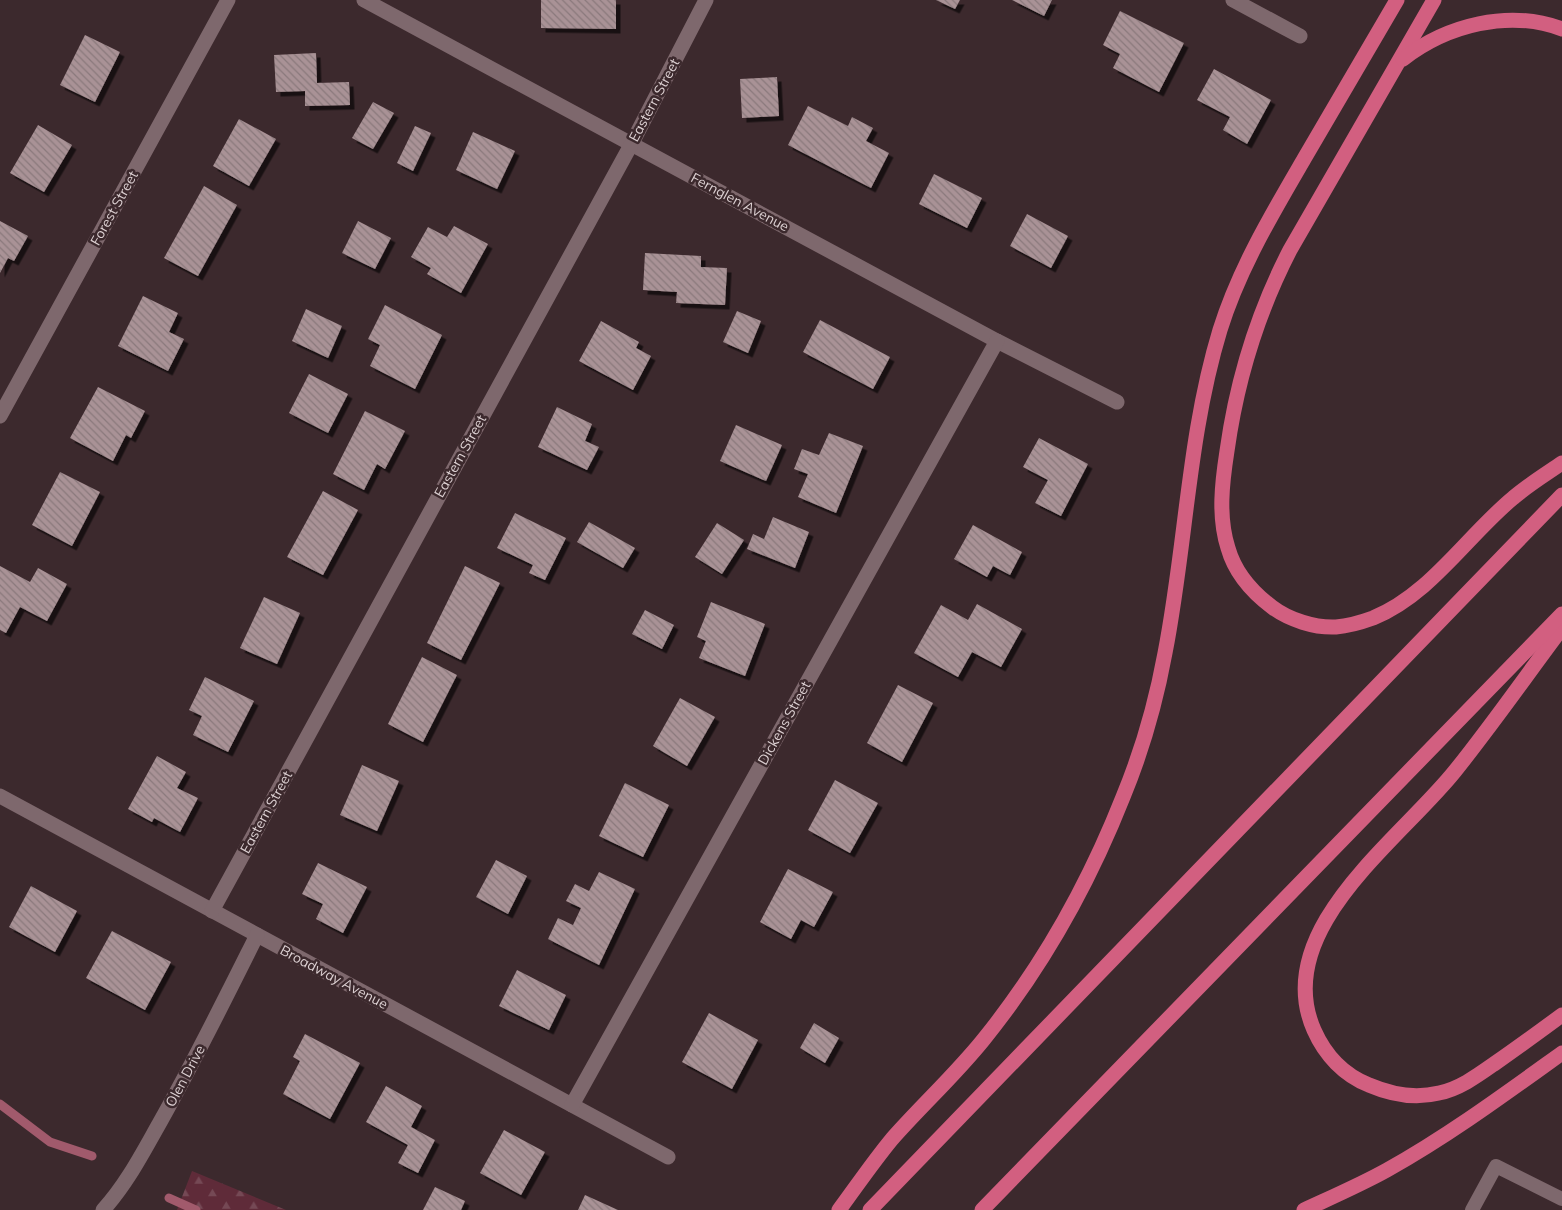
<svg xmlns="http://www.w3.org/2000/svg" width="1562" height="1210" font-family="Mulish,sans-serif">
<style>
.forest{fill:url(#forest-firs)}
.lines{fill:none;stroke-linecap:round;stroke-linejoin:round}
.stream{stroke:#a15a6c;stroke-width:9}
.building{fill:url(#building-back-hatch);filter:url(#shadow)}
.service{stroke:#7e686d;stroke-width:14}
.minor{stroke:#7e686d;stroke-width:15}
.motorway{stroke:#d25f80;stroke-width:15}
.labels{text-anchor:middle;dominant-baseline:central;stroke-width:5;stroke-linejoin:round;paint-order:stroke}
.street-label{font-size:14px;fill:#dcd0d2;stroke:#3c292d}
</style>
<defs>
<pattern id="forest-firs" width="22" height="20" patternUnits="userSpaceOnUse" patternTransform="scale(1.25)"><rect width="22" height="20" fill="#5f2b39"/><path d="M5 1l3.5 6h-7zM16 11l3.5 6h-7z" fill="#754955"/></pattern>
<pattern id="building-back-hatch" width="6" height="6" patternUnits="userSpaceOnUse" patternTransform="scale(1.25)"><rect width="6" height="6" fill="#a99296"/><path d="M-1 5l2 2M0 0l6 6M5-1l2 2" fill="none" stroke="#8a797c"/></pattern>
<filter id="shadow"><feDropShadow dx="4.5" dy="4.5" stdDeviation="0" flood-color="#0009"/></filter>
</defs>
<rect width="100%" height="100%" fill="#3c292d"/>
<polygon class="forest" points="192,1171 286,1210 177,1210"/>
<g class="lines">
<g class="stream">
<polyline points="0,1104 50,1142 92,1156"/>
<polyline points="169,1198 196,1210"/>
</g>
</g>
<g class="building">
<polygon points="541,0 616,0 616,29 541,28"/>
<polygon points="936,0 960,0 955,9"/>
<polygon points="1012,0 1052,0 1044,16"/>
<polygon points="1120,11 1184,43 1159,92 1113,68 1120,54 1103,45"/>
<polygon points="85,35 120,52 95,102 60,85"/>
<polygon points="316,53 317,83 349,82 350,105 305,106 305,91 276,92 274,55"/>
<polygon points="1214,69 1271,100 1247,144 1223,130 1230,117 1197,100"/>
<polygon points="777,77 779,116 742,118 740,79"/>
<polygon points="373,102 394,113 373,149 352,138"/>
<polygon points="808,106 848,126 852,117 873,128 866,141 889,153 871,188 788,145"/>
<polygon points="239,119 276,139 249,186 213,166"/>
<polygon points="38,125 72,145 44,192 10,173"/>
<polygon points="415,126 431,133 413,171 397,163"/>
<polygon points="473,132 515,151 497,189 456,170"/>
<polygon points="934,174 982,198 967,228 919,204"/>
<polygon points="204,186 237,205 198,276 164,258"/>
<polygon points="1027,214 1068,236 1051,268 1010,246"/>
<polygon points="0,221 28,236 14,261 8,258 0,273"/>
<polygon points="358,221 391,238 375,269 342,253"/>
<polygon points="454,226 488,244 461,293 427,274 431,268 411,257 428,227 447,237"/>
<polygon points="645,253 701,256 701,267 727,268 725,305 676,303 677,292 643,290"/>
<polygon points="143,296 178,313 169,332 184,339 168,371 118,346"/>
<polygon points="385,305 442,335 415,389 370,366 380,345 368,339"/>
<polygon points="306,309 342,326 328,358 292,341"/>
<polygon points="737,311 761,321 748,353 723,342"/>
<polygon points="820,320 890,357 873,389 803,352"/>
<polygon points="601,321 639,342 636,348 651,356 633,390 579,361"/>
<polygon points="309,374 348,394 328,433 289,413"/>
<polygon points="98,387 145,411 131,438 126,435 113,461 70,438"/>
<polygon points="557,407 592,424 585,441 599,447 587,470 538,447"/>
<polygon points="365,411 405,431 385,469 377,464 364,490 333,474"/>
<polygon points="736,425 782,445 766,481 720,461"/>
<polygon points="829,433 863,446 836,513 798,497 808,474 794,469 802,449 819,455"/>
<polygon points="1039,438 1088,464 1061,516 1035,503 1048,480 1023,467"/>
<polygon points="60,472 100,492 72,546 32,525"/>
<polygon points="323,491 358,510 323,575 287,557"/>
<polygon points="515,513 566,538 545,580 529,573 533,565 497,548"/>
<polygon points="773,517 809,532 795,568 747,549 753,534 764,539"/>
<polygon points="589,522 635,548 623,568 577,542"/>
<polygon points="717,523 744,540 722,574 695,557"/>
<polygon points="973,525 1022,552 1010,575 993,566 987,577 954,559"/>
<polygon points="0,566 30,582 38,568 67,584 47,621 20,607 6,633 0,630"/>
<polygon points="465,566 500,583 461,660 427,643"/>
<polygon points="264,597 300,613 277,664 240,648"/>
<polygon points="711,602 765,624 745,676 699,658 706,641 697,637"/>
<polygon points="977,604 1022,629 1001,667 972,652 958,677 914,653 941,605 968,620"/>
<polygon points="645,610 674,625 662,649 632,634"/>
<polygon points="422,657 457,675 423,742 388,724"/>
<polygon points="205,677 254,701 228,752 193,735 202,716 189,710"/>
<polygon points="898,685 933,703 902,762 867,743"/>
<polygon points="680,698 715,717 687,766 653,746"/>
<polygon points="157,756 186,772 177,788 198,798 180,832 154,818 152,822 128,809"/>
<polygon points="362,765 399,781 377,831 340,815"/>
<polygon points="835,780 878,803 850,853 808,830"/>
<polygon points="625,783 669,805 643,857 599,836"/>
<polygon points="496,860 527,876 508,914 476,897"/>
<polygon points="318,863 367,887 343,933 316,919 323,904 302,894"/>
<polygon points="788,869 833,892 814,927 801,920 791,939 760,922"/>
<polygon points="599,872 635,889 599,965 548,939 558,918 573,925 581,908 566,901 575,884 589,891"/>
<polygon points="31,886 77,911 55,952 9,927"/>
<polygon points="112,931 171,962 145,1010 86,978"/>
<polygon points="517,970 566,995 549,1030 499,1006"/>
<polygon points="709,1013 758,1040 732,1089 682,1062"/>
<polygon points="814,1023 839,1038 825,1063 800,1048"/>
<polygon points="305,1034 360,1063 330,1119 283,1094 300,1061 293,1057"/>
<polygon points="386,1086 422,1106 411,1127 435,1140 418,1173 398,1163 408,1145 366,1122"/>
<polygon points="504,1130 545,1152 521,1195 480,1173"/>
<polygon points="435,1187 465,1201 461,1210 423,1210"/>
<polygon points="585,1195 618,1210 578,1210"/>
</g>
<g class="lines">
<polyline class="service" points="1472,1210 1496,1166 1562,1199"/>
<g class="minor">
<polyline points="364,0 997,341 1117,402"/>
<polyline points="1233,0 1300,36"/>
<polyline points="0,416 228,0"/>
<polyline points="0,796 668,1157"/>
<polyline points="212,911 632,143 706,0"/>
<polyline points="572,1105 997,341"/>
<path d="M103 1210C126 1185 142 1154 159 1124 194 1062 225 999 257 935"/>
</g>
<g class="motorway">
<path d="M1434 0 1290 250C1257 314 1237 379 1227 451 1222 483 1218 517 1228 548 1235 573 1252 592 1272 607 1289 620 1315 628 1336 627 1348 626 1362 622 1373 618 1430 595 1467 536 1513 498 1528 485 1546 474 1562 463"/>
<path d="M1403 59C1447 25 1509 9 1562 29"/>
<path d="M1562 628C1526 676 1492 725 1455 771 1400 840 1270 930 1314 1030 1325 1055 1344 1075 1369 1085 1390 1094 1415 1099 1439 1093 1459 1089 1477 1076 1494 1064 1517 1048 1539 1032 1562 1015"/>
<path d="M839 1210C856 1187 873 1162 892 1139 922 1105 956 1074 984 1039 1042 967 1089 883 1123 797 1142 751 1156 702 1165 653 1186 546 1188 435 1220 330 1239 269 1272 214 1304 159 1335 106 1366 53 1397 0"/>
<polyline points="870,1210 1562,495"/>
<polyline points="982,1210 1562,614"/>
<path d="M1304 1210C1332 1197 1360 1185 1387 1170 1448 1136 1505 1094 1562 1053"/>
</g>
</g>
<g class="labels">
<g class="street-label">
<text transform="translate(654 100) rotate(-62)">Eastern Street</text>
<text transform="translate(740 202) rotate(28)">Fernglen Avenue</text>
<text transform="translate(114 208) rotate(-61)">Forest Street</text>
<text transform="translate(460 456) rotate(-61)">Eastern Street</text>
<text transform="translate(784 723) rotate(-61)">Dickens Street</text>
<text transform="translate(266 812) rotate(-61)">Eastern Street</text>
<text transform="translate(334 977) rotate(28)">Broadway Avenue</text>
<text transform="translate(185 1076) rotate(-62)">Olen Drive</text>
</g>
</g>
</svg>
